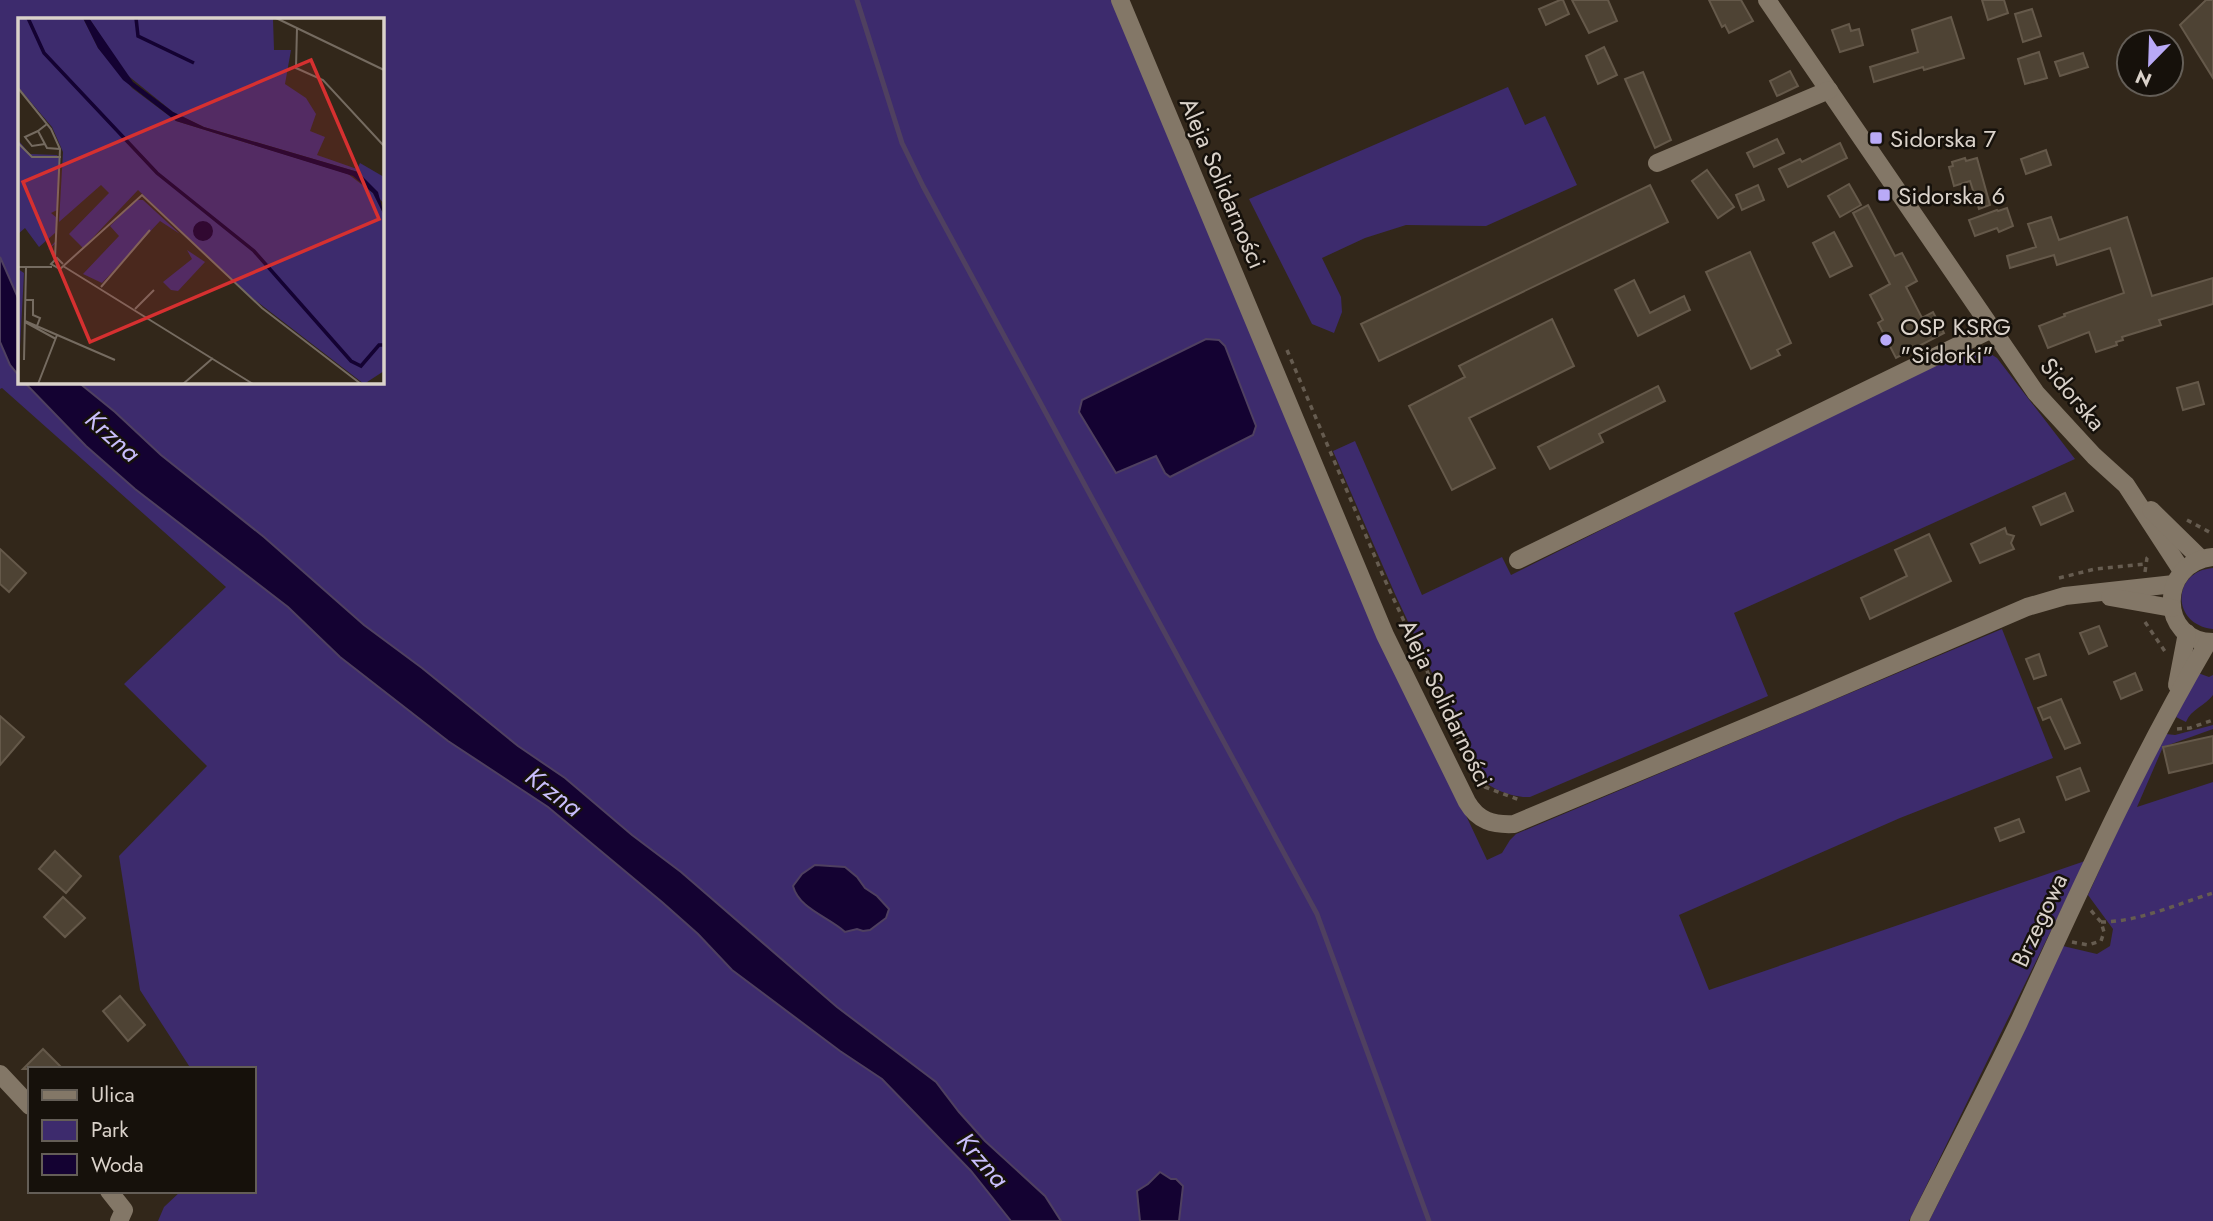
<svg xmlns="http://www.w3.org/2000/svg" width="2213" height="1221" font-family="Jost,sans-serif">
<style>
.green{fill:#3d2b6d}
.water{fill:#140232;stroke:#4f4060;stroke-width:2}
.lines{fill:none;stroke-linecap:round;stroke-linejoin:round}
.stream{stroke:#4f4060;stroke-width:5}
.building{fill:#4e4334;stroke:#65594a;stroke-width:2}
.path{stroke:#665c50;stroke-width:3.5;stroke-dasharray:5 5;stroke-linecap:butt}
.minor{stroke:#837767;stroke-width:18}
.poi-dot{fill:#b9aaf7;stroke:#16110b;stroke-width:2.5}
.labels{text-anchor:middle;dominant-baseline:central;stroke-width:5;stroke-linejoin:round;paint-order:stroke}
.poi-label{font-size:24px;fill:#dad2ca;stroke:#16110b;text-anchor:start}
.street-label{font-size:24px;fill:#dad2ca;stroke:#16110b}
.water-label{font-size:26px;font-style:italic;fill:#c9befb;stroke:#16110b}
.inset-river{fill:none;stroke:#140232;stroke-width:3.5}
.inset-road{fill:none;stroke:#756b60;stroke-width:2}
.view{fill:#d63030;fill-opacity:0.15;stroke:#d63030;stroke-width:3.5}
.inset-edge{fill:none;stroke:#dad2ca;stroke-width:3.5}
</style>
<rect width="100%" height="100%" fill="#32271a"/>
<g class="green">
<polygon points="0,0 1111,0 1370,612 1487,860 1502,853 1510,840 1516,834 2002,629 2053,758 1900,818 1679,915 1709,990 2085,861 1909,1221 1061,1221 1045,1196 985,1141 959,1112 936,1082 837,1007 681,872 632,835 565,778 518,746 422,668 364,625 264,537 161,455 115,412 78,382 382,382 382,19 19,19 19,300 0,257"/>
<polygon points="1508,87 1525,125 1545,116 1577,185 1486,226 1406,225 1365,238 1322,258 1341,297 1342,312 1334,333 1312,324 1249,199"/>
<polygon points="0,342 10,365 19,376 19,382 24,382 86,446 135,489 288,607 340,657 448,741 548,807 662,902 698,934 732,970 840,1051 882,1079 971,1171 1011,1221 158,1221 164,1207 181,1191 254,1191 254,1069 191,1069 140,990 119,856 207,766 124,684 226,587 2,388 0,389"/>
<path d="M1972 349 1974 352 1986 351 1997 358 2075 459 1734 613 1768 696 1530 797C1515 798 1492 790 1482 779L1395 594 1333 451 1355 441 1422 595 1502 557 1511 575 1902 380Z"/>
<path d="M2213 568V629C2171 625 2171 571 2213 568Z"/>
<path d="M2198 673 2209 677 2213 675V695C2205 706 2191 709 2186 722L2176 717Z"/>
<polygon points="2213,725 2213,729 2163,747 2137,807 2213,782 2213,1221 1929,1221 1975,1131 2063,946 2097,954 2110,946 2113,929 2088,895 2137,788 2166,734 2175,735"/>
</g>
<g class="water">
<polygon points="0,257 19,300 19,376 10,365 0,342"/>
<polygon points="1206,339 1219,340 1225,346 1256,426 1253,435 1170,477 1165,473 1156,456 1116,473 1079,412 1082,400"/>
<polygon points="24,382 78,382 115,412 161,455 264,537 364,625 422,668 518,746 565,778 632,835 681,872 837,1007 936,1082 959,1112 985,1141 1045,1196 1061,1221 1011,1221 971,1171 882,1079 840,1051 732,970 698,934 662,902 548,807 448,741 340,657 288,607 135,489 86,446"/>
<path d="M815 865 845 867 857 877 865 888 877 896 889 909 886 918 870 930 863 931 857 929 845 932C829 917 799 909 793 886L802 874Z"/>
<polygon points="1160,1172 1171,1179 1176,1179 1183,1186 1179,1221 1140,1221 1137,1191 1148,1184"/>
</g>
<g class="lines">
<polyline class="stream" points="857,0 902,143 923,186 1317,914 1429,1221"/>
</g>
<g class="building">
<polygon points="1560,0 1563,0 1569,14 1546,25 1539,9"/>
<polygon points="1572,0 1608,0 1617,21 1589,33"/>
<polygon points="1709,0 1741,0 1753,21 1729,33 1725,25 1722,27"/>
<polygon points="1982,0 2004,0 2008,13 1988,20"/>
<polygon points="2206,0 2213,0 2213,78 2180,25"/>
<polygon points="2032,9 2041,36 2023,42 2015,14"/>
<polygon points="1951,17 1964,58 1924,70 1923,67 1874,82 1870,67 1918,52 1912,30"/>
<polygon points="1849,24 1851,31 1859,29 1863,45 1840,52 1832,30"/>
<polygon points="1604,47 1617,75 1598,84 1586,56"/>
<polygon points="2039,52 2047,78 2025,84 2018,59"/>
<polygon points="2083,53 2088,67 2060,76 2055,62"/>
<polygon points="1790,71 1798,86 1777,96 1770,81"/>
<polygon points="1643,72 1671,140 1655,148 1625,79"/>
<polygon points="1777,139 1784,153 1754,167 1747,153"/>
<polygon points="1840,143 1847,158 1788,187 1779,169 1800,159 1802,162"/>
<polygon points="2046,150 2051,165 2026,174 2021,159"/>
<polygon points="1965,158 1966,161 1977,158 1990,205 1979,209 1970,181 1954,186 1949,167 1953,166 1952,162"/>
<polygon points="1707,170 1734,207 1718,218 1692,181"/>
<polygon points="1849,184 1861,205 1840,217 1828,196"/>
<polygon points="1650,185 1668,222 1379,361 1361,324"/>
<polygon points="1758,185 1764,200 1742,210 1736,195"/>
<polygon points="1868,205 1895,256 1902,253 1917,281 1906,287 1922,318 1933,312 1944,333 1896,358 1878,323 1883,320 1870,295 1890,284 1853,213"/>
<polygon points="2007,208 2013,226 1999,232 1997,228 1975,236 1969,220 1997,210 1998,211"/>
<polygon points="2051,217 2059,240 2127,217 2152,296 2213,278 2213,304 2159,320 2161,325 2122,337 2123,340 2116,342 2117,345 2096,352 2089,332 2048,348 2039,326 2065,316 2064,314 2124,293 2110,248 2057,265 2054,255 2010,268 2007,256 2036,247 2028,224"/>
<polygon points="1834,232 1852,266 1830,277 1813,243"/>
<polygon points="1750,252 1791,343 1777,350 1780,355 1751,369 1706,272"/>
<polygon points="1634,280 1650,313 1684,296 1690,310 1638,336 1615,290"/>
<polygon points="1552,319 1574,366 1469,418 1495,468 1452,490 1409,406 1465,377 1459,366"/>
<polygon points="2198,382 2204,404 2183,410 2177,388"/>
<polygon points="1658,386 1665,401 1599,434 1603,442 1550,469 1538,447"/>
<polygon points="2065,493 2073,511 2041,525 2033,507"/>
<polygon points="2005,528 2007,534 2014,536 2011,543 2014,549 1980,563 1971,544"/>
<polygon points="1929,534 1951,581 1870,619 1861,598 1907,576 1895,550"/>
<polygon points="0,549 26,573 9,592 0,584"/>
<polygon points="2099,626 2107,646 2089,654 2080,633"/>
<polygon points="2039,654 2046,675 2034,679 2026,659"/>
<polygon points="2135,673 2142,690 2121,699 2114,682"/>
<polygon points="2061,699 2080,743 2065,749 2050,717 2043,720 2038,708"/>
<polygon points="0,716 24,737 0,765"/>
<polygon points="2213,736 2213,763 2169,773 2163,747"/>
<polygon points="2080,768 2089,791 2066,800 2057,777"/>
<polygon points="2019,819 2024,832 2000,841 1995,828"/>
<polygon points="55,851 81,876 66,893 39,869"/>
<polygon points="63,897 85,918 65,937 44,917"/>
<polygon points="120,996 145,1025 128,1041 103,1011"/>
<polygon points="43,1049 63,1069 23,1069"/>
</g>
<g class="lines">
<g class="path">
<polyline points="1287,350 1384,578 1476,777 1485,787 1522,801"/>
<polyline points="2187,520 2213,534"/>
<polyline points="2145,572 2147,558 2151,554"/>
<polyline points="2059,578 2095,569 2146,564"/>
<polyline points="2145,622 2166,653"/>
<polyline points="2177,729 2190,728 2213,720"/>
<path d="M2101 922C2138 922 2177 904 2213 893"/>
<polyline points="2072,942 2088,945 2101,941 2104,932 2101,922 2088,907"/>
</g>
<g class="minor">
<path d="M1120 0 1385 635 1467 802C1478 821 1493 825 1514 824L1801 704 2027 607 2065 596 2174 584"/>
<polyline points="1767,0 2036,393 2094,456 2126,485 2182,571"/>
<polyline points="1657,163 1829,90"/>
<polyline points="2151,510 2201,559"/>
<path d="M2213 557C2157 563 2159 642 2213 642"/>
<polyline points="1518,560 1992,329"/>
<polyline points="2110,597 2172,608"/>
<polyline points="2177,685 2187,633"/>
<polyline points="0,1074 30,1106"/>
<polyline points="109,1191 124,1210 119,1221"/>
<path d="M1919 1221C1952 1155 1987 1089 2019 1022 2078 894 2136 764 2208 642"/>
</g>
</g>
<g class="poi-dot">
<rect x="1869" y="131" width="14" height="14" rx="3.5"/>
<rect x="1877" y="188" width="14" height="14" rx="3.5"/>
<circle cx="1886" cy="340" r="7"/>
</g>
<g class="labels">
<g class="poi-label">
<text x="1890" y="138">Sidorska 7</text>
<text x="1898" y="195">Sidorska 6</text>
<text x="1900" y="326">OSP KSRG<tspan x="1900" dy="28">"Sidorki"</tspan></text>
</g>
<g class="street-label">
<text transform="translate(1223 183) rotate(67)">Aleja Solidarności</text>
<text transform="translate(2073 394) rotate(50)">Sidorska</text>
<text transform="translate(1446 703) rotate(64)">Aleja Solidarności</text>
<text transform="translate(2039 920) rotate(-65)">Brzegowa</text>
</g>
<g class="water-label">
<text transform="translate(113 436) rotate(42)">Krzna</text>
<text transform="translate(554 792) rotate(37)">Krzna</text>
<text transform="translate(983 1160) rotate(49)">Krzna</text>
</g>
</g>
<g transform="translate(18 18)">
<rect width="366" height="366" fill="#32271a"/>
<path d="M0 0H65L80 30 114 70 158 103 330 156 355 175 366 197V353L346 366 233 279 120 172 65 230 51 216 91 175 83 167 41 204 45 134 34 109 0 69ZM71 0 255 1 256 32H273L267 66 288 80 298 96 292 113 307 119 299 137 339 151 342 145 366 159V186L340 154 186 109 155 94 108 56ZM0 122 12 136 39 137 42 141 39 192 33 195 39 200 38 225 28 233 37 224V215L21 229 7 210 0 216ZM118 182H125L162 216 142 203 84 265 65 256 101 218 92 208ZM169 232 187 244 160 273 153 272 145 264 174 241ZM0 251 6 255 0 366 1 318Z" fill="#3d2b6d"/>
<path d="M65 0H71L115 64 155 94 186 109 340 154 360 174 366 197 355 175 335 158 158 103 105 62 80 30ZM175 213a10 10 0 1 1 20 0a10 10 0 1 1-20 0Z" fill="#140232"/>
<path class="inset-river" d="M10 0 26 35 139 155 236 233 333 343 343 348 361 327H366M118 0 120 18 176 45"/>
<path class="inset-road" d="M258 0 366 52M279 10 278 50 305 62 366 128M0 70 33 111 42 131 37 240M29 106 20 113 29 130 42 131M20 113 7 119 14 128 27 126M0 125 14 139H43M45 246 39 240 33 246 42 251 124 177 244 290 343 366M45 248 235 366M0 249H34M83 269 132 212M7 282H15V297L22 300 19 308M117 291 136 272M7 303 97 342M7 304 38 321M6 342 8 250M20 366 39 317M165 366 195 340"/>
<path class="view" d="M293 42 361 201 72 324 5 164Z"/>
<rect width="366" height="366" class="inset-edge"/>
</g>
<rect x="28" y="1067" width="228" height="126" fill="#16110b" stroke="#645e57" stroke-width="2"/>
<rect x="42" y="1090" width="35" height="10" fill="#837767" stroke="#645e57" stroke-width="2"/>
<text x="91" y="1102" font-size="21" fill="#dad2ca">Ulica</text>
<rect x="42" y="1120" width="35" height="21" fill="#3d2b6d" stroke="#645e57" stroke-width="2"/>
<text x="91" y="1137" font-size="21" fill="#dad2ca">Park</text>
<rect x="42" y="1154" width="35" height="21" fill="#140232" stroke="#645e57" stroke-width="2"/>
<text x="91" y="1172" font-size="21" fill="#dad2ca">Woda</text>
<g transform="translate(2150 63) rotate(203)"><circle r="33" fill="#16110b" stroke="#645e57" stroke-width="2"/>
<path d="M0-5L12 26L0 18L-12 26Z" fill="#b9aaf7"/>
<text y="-10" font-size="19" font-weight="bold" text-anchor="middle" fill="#dad2ca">N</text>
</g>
</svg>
